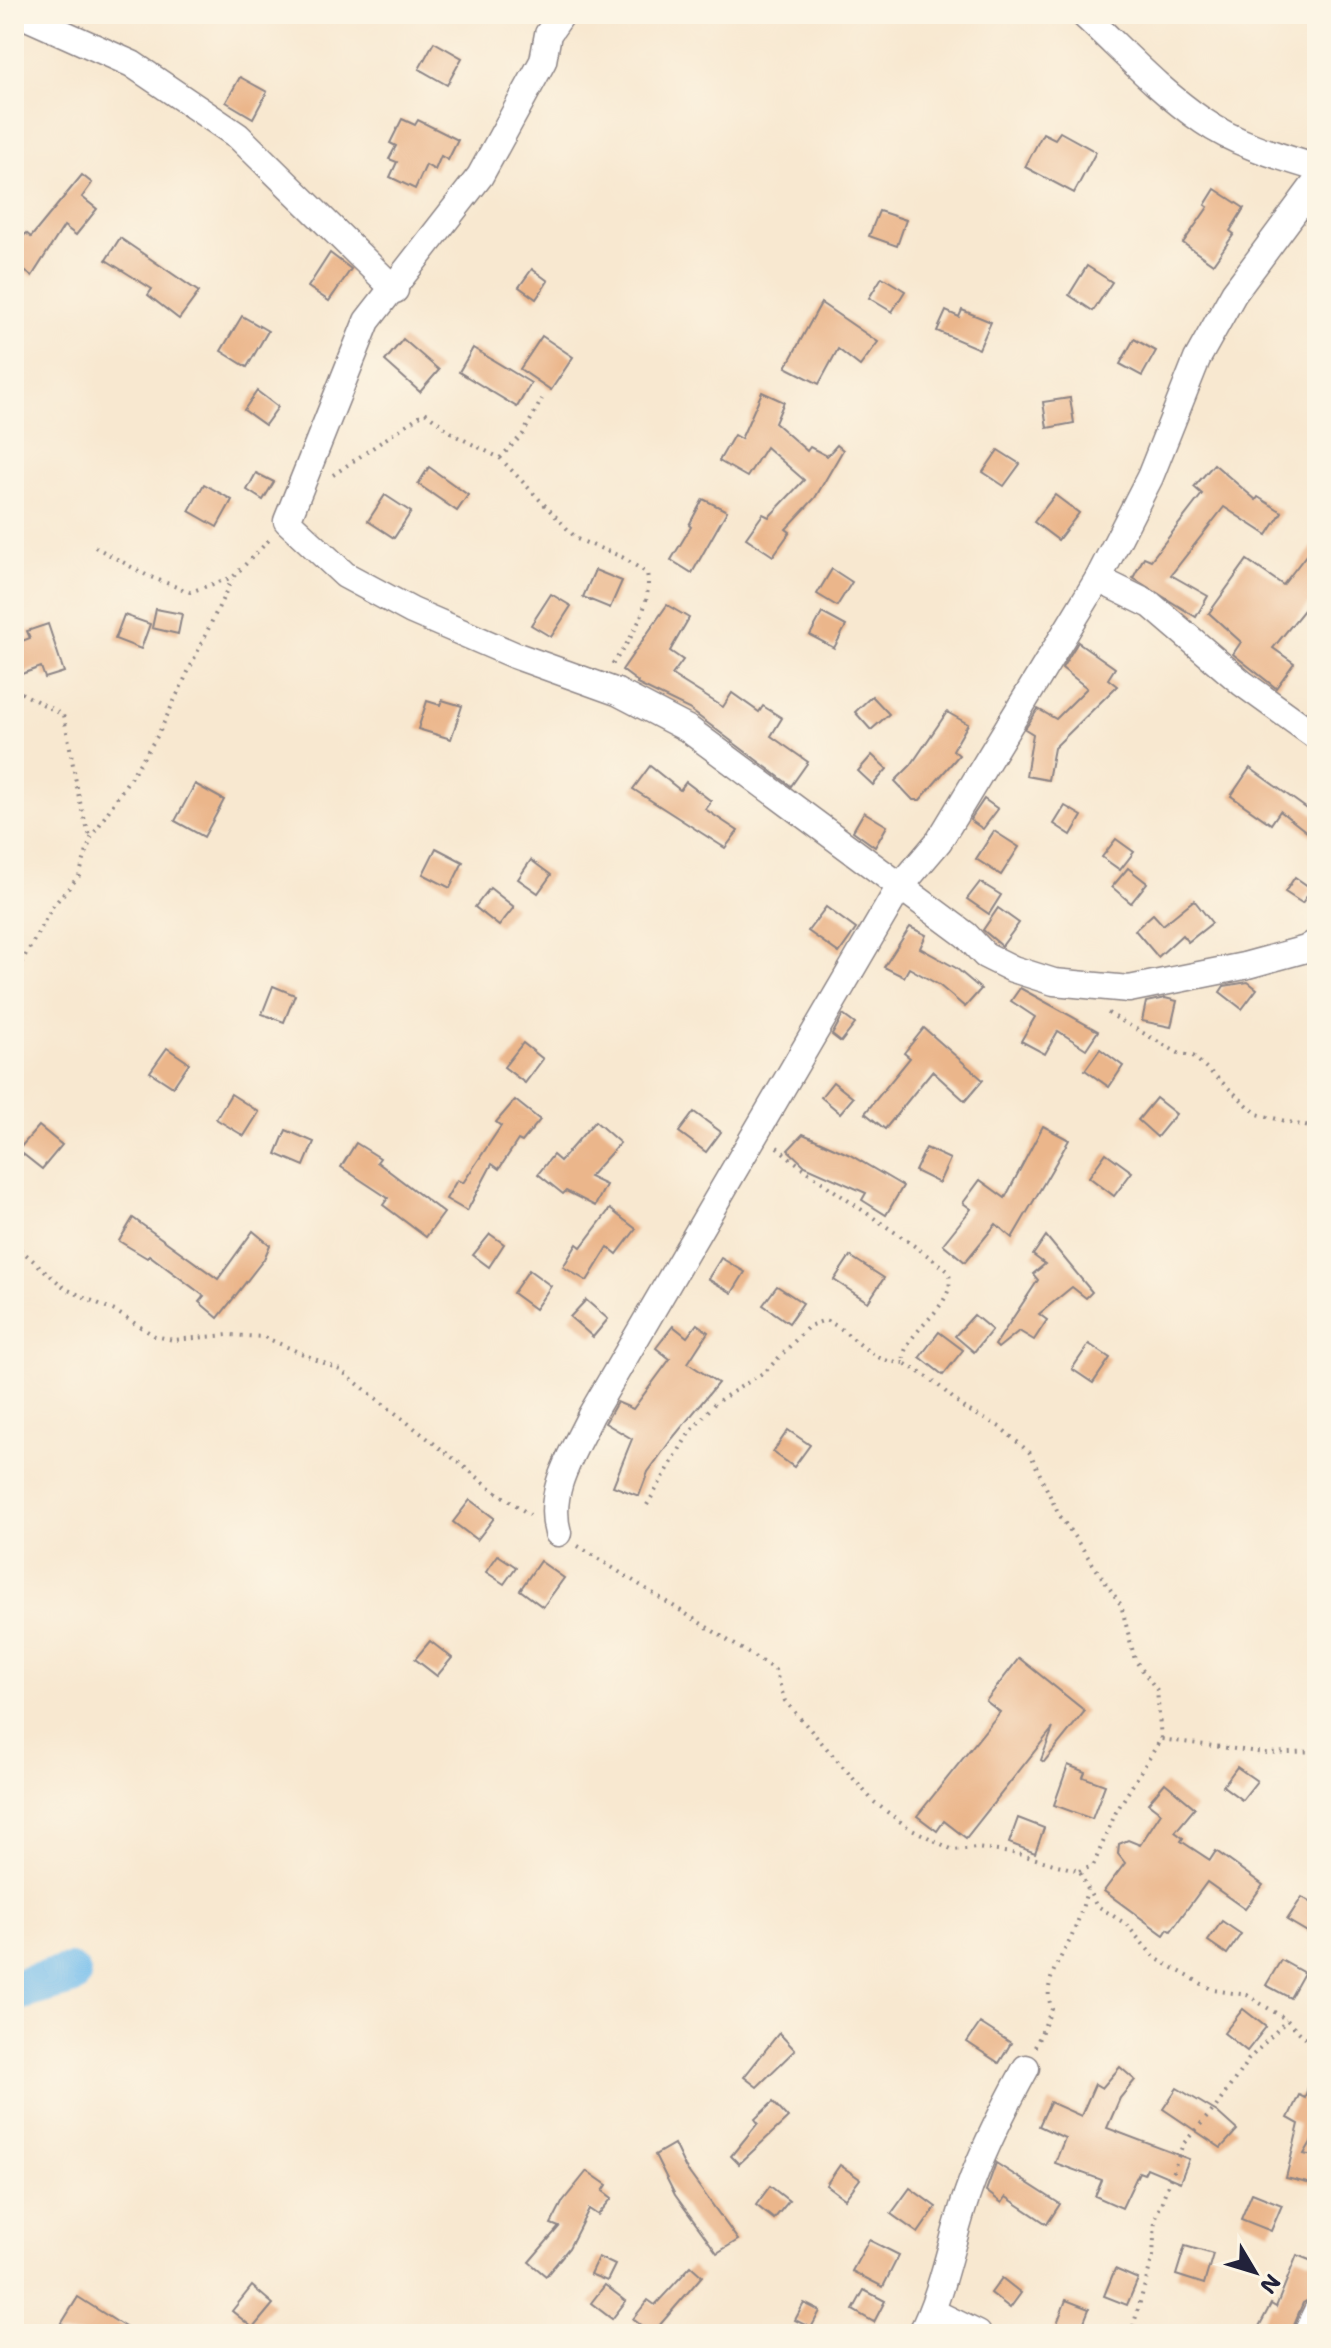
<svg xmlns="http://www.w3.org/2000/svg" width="1331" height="2348" font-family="'Shantell Sans',sans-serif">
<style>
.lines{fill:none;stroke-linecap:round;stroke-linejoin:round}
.river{stroke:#74beed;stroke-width:42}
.building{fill:#ebb68b}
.street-casing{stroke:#8d8586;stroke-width:29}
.path{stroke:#8d8586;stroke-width:4;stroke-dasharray:2 6;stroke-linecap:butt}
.street{stroke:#fff;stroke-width:26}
</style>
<rect width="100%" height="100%" fill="#fcf5e5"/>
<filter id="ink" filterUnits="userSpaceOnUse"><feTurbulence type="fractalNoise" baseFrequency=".0125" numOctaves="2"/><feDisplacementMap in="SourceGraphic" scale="16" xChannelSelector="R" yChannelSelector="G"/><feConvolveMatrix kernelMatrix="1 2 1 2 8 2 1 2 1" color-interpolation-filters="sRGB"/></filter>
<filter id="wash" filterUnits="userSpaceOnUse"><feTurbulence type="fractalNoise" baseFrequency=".006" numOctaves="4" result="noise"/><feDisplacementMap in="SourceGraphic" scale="32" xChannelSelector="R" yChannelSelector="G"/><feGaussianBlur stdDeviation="1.8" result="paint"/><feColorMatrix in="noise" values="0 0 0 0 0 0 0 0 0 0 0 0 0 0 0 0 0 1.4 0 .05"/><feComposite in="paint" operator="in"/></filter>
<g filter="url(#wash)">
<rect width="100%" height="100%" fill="#f8e8d0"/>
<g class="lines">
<polyline class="river" points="14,1991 70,1975"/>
</g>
<g id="blocks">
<g class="building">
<polygon points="434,42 462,58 447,85 419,69"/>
<polygon points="240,77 267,92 253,118 226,102"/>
<polygon points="402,119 415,125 418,120 458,140 448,160 441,156 435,170 426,165 415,189 390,177 397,162 389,159 396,146 390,143"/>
<polygon points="1060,132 1096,152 1074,193 1025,167 1043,133 1055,139"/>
<polygon points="82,175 92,183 82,197 97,209 76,235 64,226 32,276 14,264 14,251 26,233 31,237"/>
<polygon points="1215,189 1244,208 1230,231 1234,234 1213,264 1183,243 1208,207 1205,205"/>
<polygon points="879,211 906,220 897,246 869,236"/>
<polygon points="120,238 199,292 179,319 148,295 152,289 106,260"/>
<polygon points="330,253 351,269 329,301 308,287"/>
<polygon points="1087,266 1112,282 1093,311 1069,295"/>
<polygon points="532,269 548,281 536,299 519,287"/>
<polygon points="882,277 905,291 892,312 869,298"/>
<polygon points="821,303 878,342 860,366 838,349 819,384 786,367"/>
<polygon points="962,310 991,322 979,349 937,331 946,311 959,317"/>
<polygon points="242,316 268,331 247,367 221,351"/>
<polygon points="542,336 573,357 551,390 520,369"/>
<polygon points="403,339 439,370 420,392 385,361"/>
<polygon points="1134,339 1156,351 1142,376 1120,364"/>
<polygon points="473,348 531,383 517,407 459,372"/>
<polygon points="257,391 278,407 265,425 244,410"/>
<polygon points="762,392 784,402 775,423 807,451 810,447 827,456 837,445 843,450 815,498 786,529 790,532 773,556 746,538 763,514 769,517 804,480 766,447 747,477 719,461 734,435 741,439"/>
<polygon points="1070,398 1074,423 1047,428 1043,402"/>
<polygon points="998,450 1020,464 1004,486 983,472"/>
<polygon points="1214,464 1256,500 1258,497 1282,512 1267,535 1224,507 1171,575 1208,596 1196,617 1133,578 1144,557 1151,560 1202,494 1194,487"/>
<polygon points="429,467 468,495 457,511 418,484"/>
<polygon points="256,473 274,482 263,500 247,490"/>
<polygon points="204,484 232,500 217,527 189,511"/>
<polygon points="385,495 411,512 394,538 368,521"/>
<polygon points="1055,495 1079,513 1058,540 1034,522"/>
<polygon points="703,499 727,511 692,573 671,560 691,527 689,525"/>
<polygon points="1317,541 1317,594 1273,648 1294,663 1276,688 1233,654 1241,642 1209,613 1247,560 1283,585"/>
<polygon points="832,569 852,582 837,606 817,594"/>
<polygon points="595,570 622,581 610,608 583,597"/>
<polygon points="551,594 571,606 551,637 531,625"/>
<polygon points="667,605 689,618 670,651 683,660 672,675 723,707 732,693 759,712 763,706 782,718 771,736 808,762 791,786 689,709 637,684 638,682 622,670"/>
<polygon points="156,609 182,614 178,634 152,628"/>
<polygon points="822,613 846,626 834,648 810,635"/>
<polygon points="124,615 150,624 141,649 115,639"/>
<polygon points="48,624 64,672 45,678 41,667 22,674 14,644 30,638 27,631"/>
<polygon points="1078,642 1115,668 1108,679 1117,686 1054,748 1048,780 1026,776 1033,734 1025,729 1038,709 1056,719 1087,688 1062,668"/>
<polygon points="872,696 889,714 871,730 855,712"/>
<polygon points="442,700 462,706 451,739 418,729 427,701 440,705"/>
<polygon points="947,712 968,724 953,750 959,755 920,800 913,800 895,781 911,765"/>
<polygon points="872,755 887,769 873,785 858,771"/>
<polygon points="650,766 680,790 686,782 711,801 705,809 738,831 725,848 633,789"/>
<polygon points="1250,768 1317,816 1317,840 1280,811 1271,824 1231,796"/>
<polygon points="195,784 224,800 204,837 175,821"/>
<polygon points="984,799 998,809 983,829 970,820"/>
<polygon points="1065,806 1082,816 1071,835 1054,824"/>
<polygon points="864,812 887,826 875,847 853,831"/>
<polygon points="994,831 1019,847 1001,875 976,859"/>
<polygon points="1116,839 1134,852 1120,870 1102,857"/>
<polygon points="436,848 463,862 450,888 423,874"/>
<polygon points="531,860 551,875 538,893 518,879"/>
<polygon points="1128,868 1147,883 1131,903 1112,887"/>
<polygon points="1295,877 1312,889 1302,903 1285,892"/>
<polygon points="980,882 1001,895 989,914 967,899"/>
<polygon points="490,888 514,907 499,926 475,907"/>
<polygon points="1194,900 1212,923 1188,942 1182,935 1158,957 1135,930 1153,914 1163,925"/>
<polygon points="826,907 856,929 839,953 808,931"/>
<polygon points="998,908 1019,923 1002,946 983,930"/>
<polygon points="910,927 926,935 920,948 956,968 981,989 965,1007 939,985 909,968 904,977 884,967"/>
<polygon points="1248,982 1257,989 1242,1009 1220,992 1224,986"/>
<polygon points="273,986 295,995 284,1022 262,1014"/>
<polygon points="1020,988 1098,1031 1086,1049 1058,1031 1045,1054 1021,1041 1035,1017 1011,1001"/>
<polygon points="1165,998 1177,1001 1171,1027 1142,1021 1146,1002"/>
<polygon points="843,1015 855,1024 841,1042 832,1035"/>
<polygon points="924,1028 983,1080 965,1101 932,1071 885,1129 865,1113 910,1058 904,1053"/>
<polygon points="523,1043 543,1059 525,1083 504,1067"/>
<polygon points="167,1048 189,1063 173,1087 150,1072"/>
<polygon points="1100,1049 1123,1066 1109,1087 1085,1070"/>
<polygon points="833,1082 853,1098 840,1113 821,1097"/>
<polygon points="231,1094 259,1112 244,1136 216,1119"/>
<polygon points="1156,1098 1176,1114 1157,1137 1138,1120"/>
<polygon points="515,1100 540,1120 522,1142 518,1140 499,1169 492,1164 467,1211 446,1199 457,1180 463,1183 501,1126 496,1122"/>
<polygon points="694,1112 721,1132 706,1152 679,1132"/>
<polygon points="595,1121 620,1143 589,1177 606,1185 595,1206 566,1191 563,1194 538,1174 553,1155 560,1161"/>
<polygon points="39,1126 62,1145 42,1169 18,1150"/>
<polygon points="1043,1126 1069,1140 1054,1166 1012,1238 996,1224 965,1262 943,1244 971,1209 963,1203 980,1180 1005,1198"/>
<polygon points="286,1130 314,1142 304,1166 276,1154"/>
<polygon points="803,1134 850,1155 903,1186 886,1215 862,1200 866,1193 805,1166 788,1150"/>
<polygon points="356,1143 380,1158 377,1162 444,1213 426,1237 383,1205 388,1198 341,1167"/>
<polygon points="926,1148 950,1159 939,1183 915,1171"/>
<polygon points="1106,1153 1132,1172 1114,1196 1089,1177"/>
<polygon points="610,1209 636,1229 617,1254 608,1247 587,1281 563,1267 577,1244 581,1247"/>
<polygon points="133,1218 218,1279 253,1231 270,1245 264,1259 218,1318 199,1302 204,1296 149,1255 147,1258 119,1241"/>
<polygon points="490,1234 504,1244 489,1267 473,1255"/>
<polygon points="1046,1236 1092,1292 1086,1298 1072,1287 1039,1314 1047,1320 1034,1340 1019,1331 998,1348 995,1345 1038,1280 1033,1274 1045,1264 1033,1255"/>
<polygon points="850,1256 884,1278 868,1302 834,1280"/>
<polygon points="721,1258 745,1272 732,1293 708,1279"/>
<polygon points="529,1270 551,1286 535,1309 513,1293"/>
<polygon points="777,1286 803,1303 789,1323 763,1305"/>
<polygon points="586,1300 608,1319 593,1337 570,1317"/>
<polygon points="974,1315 992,1330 974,1352 955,1336"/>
<polygon points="697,1324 708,1332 688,1363 718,1383 671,1440 648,1472 639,1496 613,1486 632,1439 605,1423 617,1402 633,1409 670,1359 656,1348 673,1326 687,1337"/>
<polygon points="939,1332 963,1350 943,1375 920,1357"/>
<polygon points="1089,1344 1110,1358 1093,1383 1072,1369"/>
<polygon points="788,1430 810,1445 794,1467 773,1452"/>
<polygon points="470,1500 494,1518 477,1540 453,1522"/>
<polygon points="498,1555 516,1567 504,1584 486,1572"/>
<polygon points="540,1561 564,1578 543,1607 520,1590"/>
<polygon points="430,1641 452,1658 437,1676 415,1659"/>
<polygon points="1019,1658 1085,1711 1044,1762 1041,1760 1053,1728 966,1838 944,1821 937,1831 917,1816 1000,1712 986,1701"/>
<polygon points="1068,1765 1085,1772 1083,1777 1105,1785 1092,1819 1054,1805"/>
<polygon points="1237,1767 1257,1781 1242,1800 1223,1786"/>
<polygon points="1165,1783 1195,1808 1175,1832 1183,1838 1181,1841 1210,1860 1216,1851 1263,1885 1245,1909 1207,1882 1171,1931 1168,1929 1164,1935 1104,1891 1125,1863 1118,1854 1119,1844 1128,1840 1140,1845 1161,1813 1148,1803"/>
<polygon points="1018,1818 1044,1828 1035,1853 1009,1843"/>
<polygon points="1302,1897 1317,1906 1317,1923 1311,1934 1287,1920"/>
<polygon points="1222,1921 1241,1934 1227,1954 1208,1941"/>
<polygon points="1281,1960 1304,1973 1290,1998 1266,1985"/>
<polygon points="1243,2009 1266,2027 1247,2051 1224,2033"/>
<polygon points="980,2023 1011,2043 999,2063 967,2042"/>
<polygon points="779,2033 795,2050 757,2087 744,2077"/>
<polygon points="1120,2067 1135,2080 1120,2098 1107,2128 1189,2159 1180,2182 1147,2168 1144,2174 1139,2172 1122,2208 1095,2196 1102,2180 1055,2163 1065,2138 1039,2126 1050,2102 1081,2116 1095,2084 1102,2088"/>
<polygon points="1310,2079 1317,2079 1317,2132 1304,2154 1317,2157 1312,2184 1286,2178 1299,2124 1288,2118 1299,2095 1305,2098"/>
<polygon points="1177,2088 1217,2112 1237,2130 1221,2148 1163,2109"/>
<polygon points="773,2102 788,2118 739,2164 731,2156 758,2123 755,2119"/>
<polygon points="674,2144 685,2167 738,2240 717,2253 675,2195 655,2155"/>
<polygon points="996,2163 1060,2204 1047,2224 1006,2197 1002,2203 986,2191"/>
<polygon points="840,2165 860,2179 845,2199 826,2185"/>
<polygon points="587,2171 607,2185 603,2191 612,2198 598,2215 589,2209 569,2248 546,2276 529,2262 559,2227 551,2224 563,2201"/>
<polygon points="770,2186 789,2201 774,2219 756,2205"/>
<polygon points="910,2188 936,2207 918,2233 891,2214"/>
<polygon points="1252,2193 1282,2205 1271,2231 1241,2219"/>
<polygon points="869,2240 899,2255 883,2287 852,2271"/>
<polygon points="1185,2246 1213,2254 1204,2284 1176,2275"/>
<polygon points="1297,2255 1317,2263 1317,2295 1303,2303 1290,2334 1255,2334 1271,2304 1276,2307"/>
<polygon points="598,2257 615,2265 607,2281 590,2274"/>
<polygon points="691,2266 702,2276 652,2334 633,2319 648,2300 655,2305"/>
<polygon points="1115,2269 1138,2279 1127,2305 1104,2296"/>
<polygon points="1002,2278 1021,2293 1010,2308 991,2293"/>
<polygon points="605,2285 626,2301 612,2319 591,2303"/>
<polygon points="252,2286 273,2304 253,2328 232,2311"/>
<polygon points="864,2290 885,2301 874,2322 853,2310"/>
<polygon points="78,2297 136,2334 55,2334"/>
<polygon points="1066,2300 1089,2309 1079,2334 1053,2334"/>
<polygon points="804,2303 820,2311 811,2328 795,2320"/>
</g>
</g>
</g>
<g filter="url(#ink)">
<use href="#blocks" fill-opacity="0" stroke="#8d8586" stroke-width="2"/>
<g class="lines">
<defs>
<g id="street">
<polyline points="20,14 132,64 238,136 395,290"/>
<polyline points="562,14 548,34 543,61 480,176 367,321 287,521 345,575 412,611 514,655 617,692 688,729 966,935 985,955 1013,969 1054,982 1129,989 1244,966 1306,949 1317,942"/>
<path d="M1083 14C1122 50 1159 91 1203 121 1236 144 1278 156 1317 168"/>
<polyline points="1098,579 1151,605 1242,683 1317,737"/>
<path d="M558 1533C546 1490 573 1453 591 1415L899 888 939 841 1098 579 1150 477 1197 359 1234 293 1317 181"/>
<polyline points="933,2312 978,2334"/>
<path d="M921 2334C944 2290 951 2239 968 2192 983 2149 1004 2108 1026 2068"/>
<polyline points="1306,2334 1317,2311"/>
</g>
</defs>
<use href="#street" class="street-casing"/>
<g class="path">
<path d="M500 458 577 539 622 557 647 573C653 606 630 641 611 666"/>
<polyline points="333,475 425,412 456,436 500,458 523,434 542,399"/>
<polyline points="95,547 148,576 190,592 233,577 271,538"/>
<polyline points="14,598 16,594"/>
<path d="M14 689 63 715C74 757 75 798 91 838"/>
<polyline points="14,977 52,907 79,876 91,838 158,735 232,579"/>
<polyline points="1108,1013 1180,1054 1193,1056 1257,1114 1317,1129"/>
<path d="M777 1147C831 1193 892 1227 948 1271 961 1307 898 1333 904 1363L931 1379 964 1408 1000 1427 1030 1453 1058 1513 1121 1605 1135 1660 1157 1690 1161 1739"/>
<polyline points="14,1244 66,1289 115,1311 155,1336 173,1340 228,1335 264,1337 340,1370 495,1491 530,1515"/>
<path d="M647 1505 688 1435 715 1403 766 1371 809 1326 825 1320C856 1333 867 1363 904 1363"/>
<polyline points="578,1546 775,1670 785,1701 874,1802 906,1826 953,1850 977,1848 1018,1854 1079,1871 1096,1905 1126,1924 1155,1958 1213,1990 1247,1995 1287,2020 1317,2050"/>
<polyline points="1079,1871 1093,1866 1116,1812 1161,1739 1265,1753 1317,1751"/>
<path d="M1035 2047 1052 2009C1041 1983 1060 1961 1071 1938 1078 1922 1083 1907 1087 1890"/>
<polyline points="1131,2334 1153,2256 1155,2220 1183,2144 1216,2107 1248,2060 1287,2020"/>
</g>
<use href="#street" class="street"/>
</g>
</g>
<rect width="1331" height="2348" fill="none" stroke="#fcf5e5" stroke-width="48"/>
<g transform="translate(1255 2272) rotate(128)" stroke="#fcf5e5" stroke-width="6" paint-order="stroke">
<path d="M0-6L14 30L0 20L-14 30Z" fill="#22223b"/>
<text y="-12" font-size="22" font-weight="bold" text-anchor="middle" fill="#22223b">N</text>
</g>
</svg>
